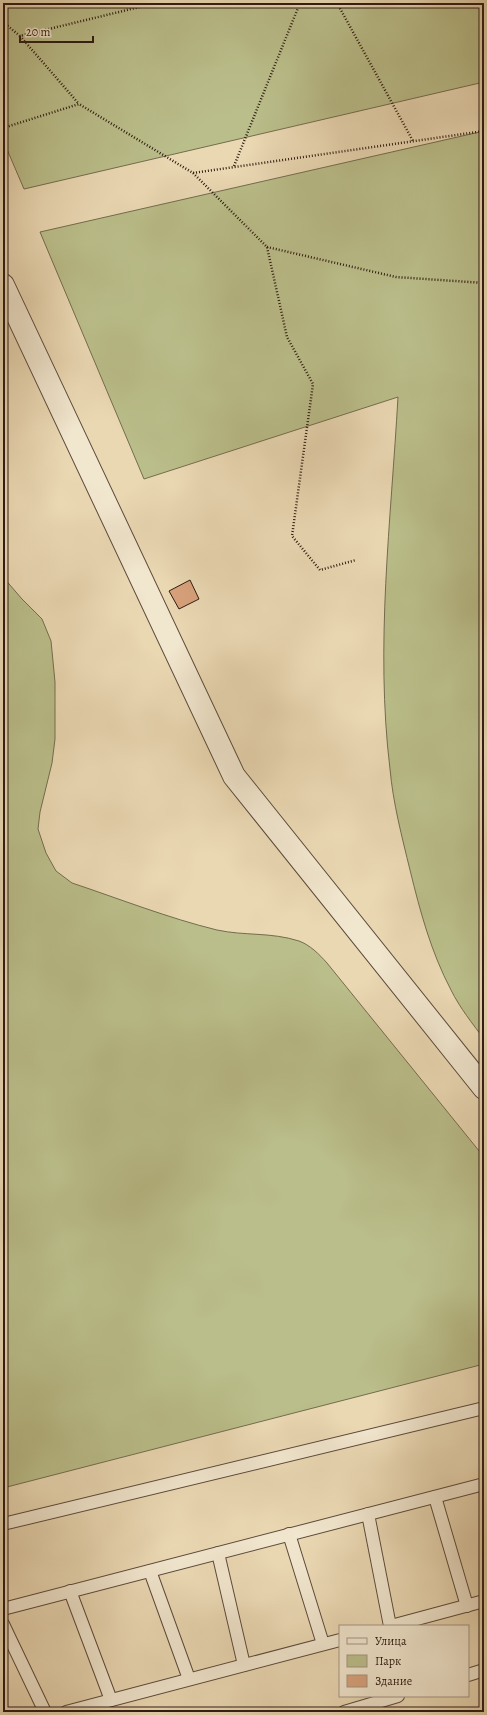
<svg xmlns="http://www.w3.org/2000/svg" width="487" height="1715" font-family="Alegreya,serif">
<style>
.green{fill:#babe8a;stroke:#746c4e}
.building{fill:#d8a27c;stroke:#2e1a12}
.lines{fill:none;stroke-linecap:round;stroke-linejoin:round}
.service-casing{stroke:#5d4a3a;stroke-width:14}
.minor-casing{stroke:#5d4a3a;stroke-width:24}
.path{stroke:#2e1a12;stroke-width:2.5;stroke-dasharray:1 2;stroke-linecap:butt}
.service{stroke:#f1e6ce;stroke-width:12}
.minor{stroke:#f1e6ce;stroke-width:22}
</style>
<rect width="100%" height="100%" fill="#ead8b3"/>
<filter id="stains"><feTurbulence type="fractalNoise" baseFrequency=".005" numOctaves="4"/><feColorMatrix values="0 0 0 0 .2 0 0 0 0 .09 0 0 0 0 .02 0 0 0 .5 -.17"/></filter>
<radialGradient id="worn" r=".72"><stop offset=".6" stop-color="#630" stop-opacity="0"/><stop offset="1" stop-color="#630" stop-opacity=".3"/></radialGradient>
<g class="green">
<polygon points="3,3 484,3 484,82 24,189 3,140"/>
<path d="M484 131V1039C472 1023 460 1008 451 990 431 952 420 911 410 870 402 837 393 803 390 769 375 646 391 521 398 397L144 479 40 232Z"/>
<path d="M3 577 22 599 42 619 51 641 55 682V739L52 763 40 812 38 829 46 853 56 871 72 883C120 899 168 918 217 930 245 936 271 932 299 941 310 945 319 954 327 963L484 1157V1364L3 1488Z"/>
</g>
<polygon class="building" points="190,580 199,599 179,609 169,591"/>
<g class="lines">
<defs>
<g id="service">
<polyline points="435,1497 467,1606"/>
<polyline points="368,1514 390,1626"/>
<polyline points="3,1524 484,1408"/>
<polyline points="289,1534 323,1644"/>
<polyline points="218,1553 244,1665"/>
<polyline points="150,1571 189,1679"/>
<polyline points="70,1591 111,1700"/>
<polyline points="3,1609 484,1484"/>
<polyline points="3,1624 45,1712"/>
<polyline points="391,1626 484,1601"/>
<polyline points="468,1675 484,1670"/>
<polyline points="66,1712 340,1640"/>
<polyline points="344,1712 398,1696"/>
</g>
<polyline id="minor" points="3,285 234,776 484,1088"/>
</defs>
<use href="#service" class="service-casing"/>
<use href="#minor" class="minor-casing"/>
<g class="path">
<polyline points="337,3 413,141"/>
<polyline points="3,22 20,36 156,3"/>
<polyline points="20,36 79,104"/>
<polyline points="3,128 79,104 193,173 484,131"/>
<polyline points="234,166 300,3"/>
<polyline points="193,173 267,247 287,337 313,384 292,536 320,570 356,560"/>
<polyline points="267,247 396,277 484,283"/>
</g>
<use href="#service" class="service"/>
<use href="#minor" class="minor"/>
</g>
<rect width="487" height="1715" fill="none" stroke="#ead8b3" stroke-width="16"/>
<rect x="4" y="4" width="479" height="1707" fill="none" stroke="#2e1a12" stroke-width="2"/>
<rect x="8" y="8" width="471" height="1699" fill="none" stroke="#2e1a12"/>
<rect x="339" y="1625" width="130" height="72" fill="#f1e6ce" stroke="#a39483"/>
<rect x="347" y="1638" width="20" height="6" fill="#f1e6ce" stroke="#a39483"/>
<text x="375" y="1645" font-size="12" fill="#2e1a12">Улица</text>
<rect x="347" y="1655" width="20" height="12" fill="#babe8a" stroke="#a39483"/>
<text x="375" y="1665" font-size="12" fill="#2e1a12">Парк</text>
<rect x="347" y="1675" width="20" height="12" fill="#d8a27c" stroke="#a39483"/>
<text x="375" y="1685" font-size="12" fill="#2e1a12">Здание</text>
<path d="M20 36v6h73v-6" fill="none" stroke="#2e1a12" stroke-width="2"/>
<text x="26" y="36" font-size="12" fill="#2e1a12" stroke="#f1e6ce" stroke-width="3" paint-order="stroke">20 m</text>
<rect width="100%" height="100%" filter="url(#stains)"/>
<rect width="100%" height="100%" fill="url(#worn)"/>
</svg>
